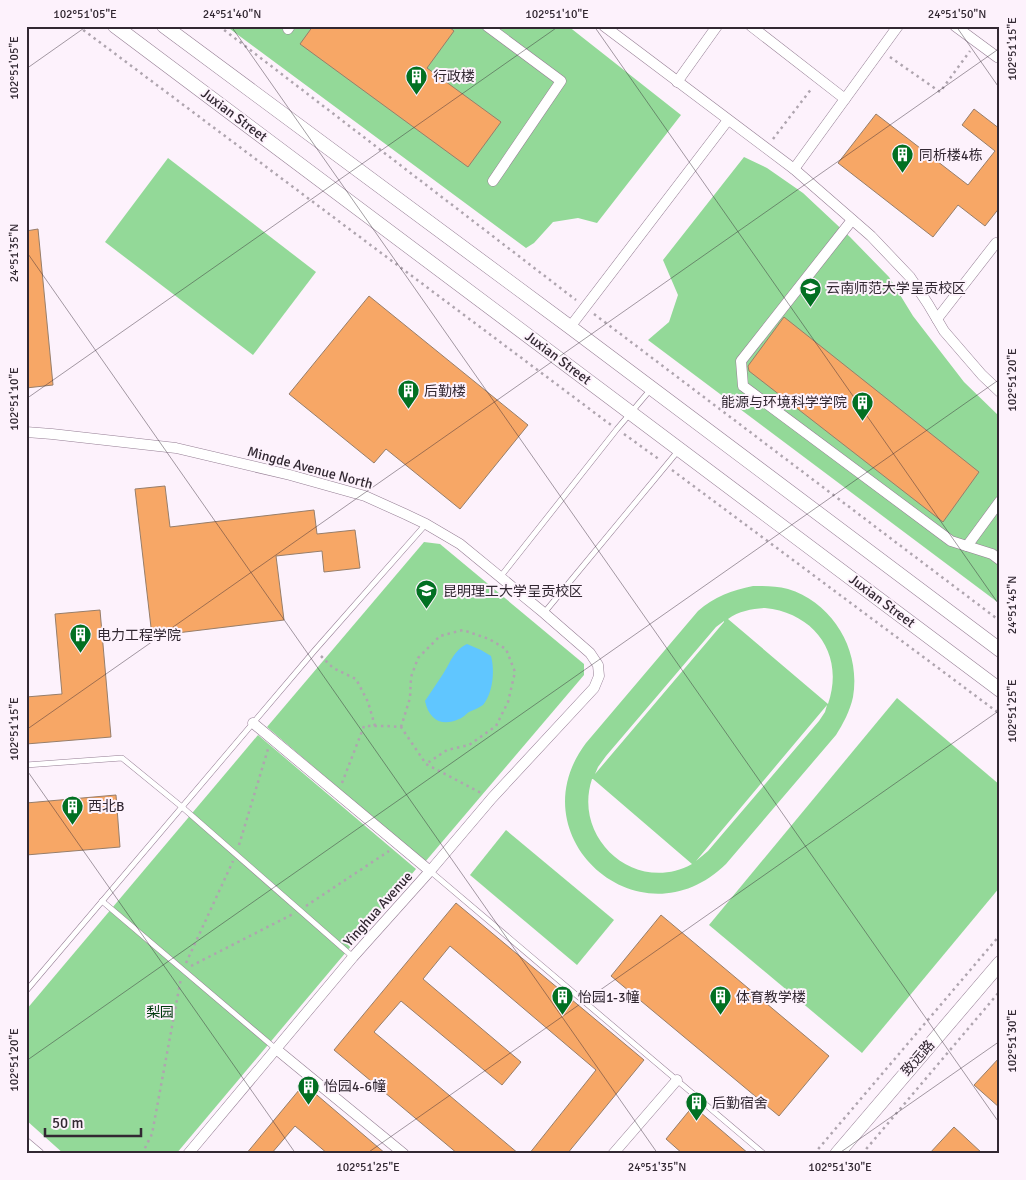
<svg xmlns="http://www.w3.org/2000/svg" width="1026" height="1180" font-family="Signika,'Noto Sans SC',sans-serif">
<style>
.green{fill:#93d998;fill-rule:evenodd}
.water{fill:#60c6ff}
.building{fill:#f7a766;stroke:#977e6a}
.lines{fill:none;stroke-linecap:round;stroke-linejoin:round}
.lane-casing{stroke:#957e94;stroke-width:6}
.street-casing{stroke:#957e94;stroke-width:11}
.secondary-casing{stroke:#957e94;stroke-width:15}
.path{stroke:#afa5af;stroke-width:2.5;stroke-dasharray:2.5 4;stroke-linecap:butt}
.lane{stroke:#fff;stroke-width:5}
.street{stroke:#fff;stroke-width:10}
.secondary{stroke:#fff;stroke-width:14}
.ticks{fill:none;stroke:#322832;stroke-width:1;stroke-opacity:0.45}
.labels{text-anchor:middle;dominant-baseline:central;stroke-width:4;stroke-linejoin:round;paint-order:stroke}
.poi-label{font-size:14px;fill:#322832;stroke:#fdf2fc;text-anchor:start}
.street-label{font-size:14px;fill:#322832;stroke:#fdf2fc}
.park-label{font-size:14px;fill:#003a0d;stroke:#fdf2fc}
.neatline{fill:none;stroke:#322832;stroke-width:2}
.ticks-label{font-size:12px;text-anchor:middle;fill:#322832}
</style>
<rect width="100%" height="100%" fill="#fdf2fc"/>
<g class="green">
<polygon points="226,26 568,26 681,115 597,223 578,218 553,222 534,243 526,248"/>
<polygon points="744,157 767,168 803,193 850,237 889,277 913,316 964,382 1000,417 1000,604 648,340 669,322 678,295 663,260"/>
<polygon points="168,158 316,272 253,355 105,242"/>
<polygon points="424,542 440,544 584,664 584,675 425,862 267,727"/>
<path d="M753 586C765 586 776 586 788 589 833 603 861 650 853 697 850 711 843 724 836 735L726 864C640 948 515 837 586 743L698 611C714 597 732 590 753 586ZM765 608C815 613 845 655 828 704L728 619C739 611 752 609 765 608ZM724 621V622L595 774 598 767 606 756 716 627ZM827 705 825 712 819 721 708 851 696 861ZM592 779H593L692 864C636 895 572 839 592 779Z"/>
<polygon points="897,698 1000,785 1000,887 862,1053 709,925"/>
<polygon points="258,735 416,869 176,1154 64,1154 26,1120 26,1010"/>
<polygon points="506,830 614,920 577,965 470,875"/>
</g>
<path class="water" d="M467 644 481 650 491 656C495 671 493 693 483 705 479 708 473 710 469 712 466 714 463 718 459 719 442 727 429 720 425 701 431 692 437 683 443 674 451 662 453 651 467 644Z"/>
<g class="building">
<polygon points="313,26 448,26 454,31 427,68 501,122 468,167 300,44"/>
<polygon points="974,109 1000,129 1000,207 985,226 958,205 933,237 838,163 876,114 968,185 995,151 962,125"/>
<polygon points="38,229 53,385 26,388 26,231"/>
<polygon points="369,296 528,425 460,509 386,449 374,463 289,394"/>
<polygon points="784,317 979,472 943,522 749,371 748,366"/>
<polygon points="165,486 170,527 314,510 317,534 355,530 360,568 324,572 322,551 276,556 284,620 152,636 135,489"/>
<polygon points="100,610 111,737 26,744 26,697 62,694 55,614"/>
<polygon points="116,795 120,847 26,855 26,803"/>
<polygon points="456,903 644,1060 567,1154 529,1154 596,1070 450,946 423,979 521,1062 502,1085 401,1001 374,1032 519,1154 458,1154 334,1050"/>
<polygon points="661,915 829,1056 779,1116 611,976"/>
<polygon points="1000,1057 1000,1108 974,1085"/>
<polygon points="304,1084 386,1154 328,1154 295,1126 271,1154 246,1154"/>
<polygon points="693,1106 749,1154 683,1154 666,1139"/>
<polygon points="954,1127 983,1154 929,1154"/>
</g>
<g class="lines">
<defs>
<g id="lane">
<polyline points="501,576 617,429 651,389"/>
<polyline points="544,613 678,451"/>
<polyline points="26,765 122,758 182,807 353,957"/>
<polyline points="430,871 764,1154"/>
<polyline points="102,901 276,1049"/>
<polyline points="26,991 315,650 426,524"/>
</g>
<g id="street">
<polyline points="487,26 561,81 493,181"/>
<polyline points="604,26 794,169 871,236 910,277 928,304 944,331 982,375 1000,392"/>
<polyline points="751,26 845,99"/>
<polyline points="955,26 997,57 1000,54"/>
<polyline points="288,29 290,26"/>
<polyline points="677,82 717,26"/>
<polyline points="794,169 898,26"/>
<polyline points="852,220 741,361 743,386 951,541 992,554 1000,560"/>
<polyline points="937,319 996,243"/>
<polyline points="570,327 728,120"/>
<polyline points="26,432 52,434 176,448 290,475 365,496 405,514 426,524 460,544 544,613 590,653 598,665 599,676 594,688 492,798 430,871 353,957 188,1154"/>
<polyline points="967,546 1000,501"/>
<polyline points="253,723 430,871"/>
<polyline points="276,1049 404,1154"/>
<polyline points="26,1143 39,1154"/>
<polyline points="613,1154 677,1080"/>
</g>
<g id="secondary">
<polyline points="115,26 1000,690"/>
<polyline points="164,26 570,327 1000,650"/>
<polyline points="837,1154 1000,963"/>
</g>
</defs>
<use href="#lane" class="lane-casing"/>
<use href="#street" class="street-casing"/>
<use href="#secondary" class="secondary-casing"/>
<g class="path">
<polyline points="78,26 611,425"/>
<polyline points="219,26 576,300"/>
<polyline points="890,57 940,92 970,51"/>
<polyline points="773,139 812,88"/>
<polyline points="594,314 1000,621"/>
<polyline points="624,434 660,460"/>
<polyline points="672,470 1000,714"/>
<polyline points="321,656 333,668 356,679 368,702 375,726"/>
<polyline points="401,727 410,698 411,677 418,658 440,636 463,630 489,639 506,649 515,672 508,702 496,726 469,745 447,750 426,764"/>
<polyline points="342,783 364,726 387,726 401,727 426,764 483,794"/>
<polyline points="239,845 268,749"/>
<polyline points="306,906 389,851"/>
<polyline points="186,963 233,861"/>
<polyline points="191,966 293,914"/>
<polyline points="142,1154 152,1134 181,978"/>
<polyline points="814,1154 1000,935"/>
<polyline points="862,1154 1000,991"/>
</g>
<use href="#lane" class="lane"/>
<use href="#street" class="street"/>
<use href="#secondary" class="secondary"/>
</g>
<path class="ticks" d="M231 26 1000 1124M594 26 1000 606M956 26 1000 89M26 69 87 26M26 251 658 1154M26 399 559 26M26 730 1000 48M26 769 296 1154M26 1061 1000 379M366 1154 1000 710M838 1154 1000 1041"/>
<defs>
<symbol id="building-pin" viewBox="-11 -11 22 30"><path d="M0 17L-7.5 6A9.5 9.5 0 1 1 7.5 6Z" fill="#027022" stroke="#fdf2fc"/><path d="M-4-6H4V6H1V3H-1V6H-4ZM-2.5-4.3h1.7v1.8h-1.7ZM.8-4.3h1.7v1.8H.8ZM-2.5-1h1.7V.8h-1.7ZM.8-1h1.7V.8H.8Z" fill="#fff"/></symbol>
<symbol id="university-pin" viewBox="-11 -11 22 30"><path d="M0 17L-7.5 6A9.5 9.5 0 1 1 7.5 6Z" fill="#027022" stroke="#fdf2fc"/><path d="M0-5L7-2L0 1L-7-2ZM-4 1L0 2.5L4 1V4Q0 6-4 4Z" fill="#fff"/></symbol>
</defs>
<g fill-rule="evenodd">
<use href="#building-pin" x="404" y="64" width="25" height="34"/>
<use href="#building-pin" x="890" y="142" width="25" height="34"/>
<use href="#university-pin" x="798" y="276" width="25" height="34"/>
<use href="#building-pin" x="396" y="378" width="25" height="34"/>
<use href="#building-pin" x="850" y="390" width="25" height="34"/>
<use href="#university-pin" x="414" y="578" width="25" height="34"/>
<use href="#building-pin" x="68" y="622" width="25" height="34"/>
<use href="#building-pin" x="60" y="794" width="25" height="34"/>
<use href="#building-pin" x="550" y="984" width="25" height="34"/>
<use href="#building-pin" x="708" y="984" width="25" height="34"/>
<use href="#building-pin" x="296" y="1074" width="25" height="34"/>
<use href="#building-pin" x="684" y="1090" width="25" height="34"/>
</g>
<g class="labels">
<g class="poi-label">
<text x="433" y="76">行政楼</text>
<text x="919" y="155">同析楼4栋</text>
<text x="826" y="288">云南师范大学呈贡校区</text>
<text x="424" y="391">后勤楼</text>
<text x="847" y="402" text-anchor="end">能源与环境科学学院</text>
<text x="443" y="591">昆明理工大学呈贡校区</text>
<text x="97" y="635">电力工程学院</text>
<text x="88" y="806">西北B</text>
<text x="578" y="997">怡园1-3幢</text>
<text x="736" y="997">体育教学楼</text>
<text x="324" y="1086">怡园4-6幢</text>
<text x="712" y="1103">后勤宿舍</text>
</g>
<g class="street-label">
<text transform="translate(234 115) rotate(37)">Juxian Street</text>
<text transform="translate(558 358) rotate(37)">Juxian Street</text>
<text transform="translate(310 468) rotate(15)">Mingde Avenue North</text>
<text transform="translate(882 601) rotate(37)">Juxian Street</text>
<text transform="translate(378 909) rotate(-48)">Yinghua Avenue</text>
<text transform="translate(918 1058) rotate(-49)">致远路</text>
</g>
<g class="park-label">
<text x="160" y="1012">梨园</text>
</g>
</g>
<rect width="1026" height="1180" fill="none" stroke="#fdf2fc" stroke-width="55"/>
<path d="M45 1128v8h96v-8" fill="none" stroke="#322832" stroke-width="2.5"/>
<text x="52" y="1128" font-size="15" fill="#322832" stroke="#fdf2fc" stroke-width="4" paint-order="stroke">50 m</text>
<rect x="28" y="28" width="970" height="1124" class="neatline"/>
<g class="ticks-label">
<text x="85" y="18">102°51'05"E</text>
<text x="232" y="18">24°51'40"N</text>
<text x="557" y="18">102°51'10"E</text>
<text x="957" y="18">24°51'50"N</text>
<text transform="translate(1012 49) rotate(-90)" y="4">102°51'15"E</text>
<text transform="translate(14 68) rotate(-90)" y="4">102°51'05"E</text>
<text transform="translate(14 253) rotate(-90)" y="4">24°51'35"N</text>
<text transform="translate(1012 380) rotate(-90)" y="4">102°51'20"E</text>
<text transform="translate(14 399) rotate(-90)" y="4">102°51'10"E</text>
<text transform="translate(1012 605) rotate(-90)" y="4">24°51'45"N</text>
<text transform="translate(1012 711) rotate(-90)" y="4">102°51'25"E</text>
<text transform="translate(14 729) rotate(-90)" y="4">102°51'15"E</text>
<text transform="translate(1012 1041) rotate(-90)" y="4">102°51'30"E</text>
<text transform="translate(14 1060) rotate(-90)" y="4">102°51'20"E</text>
<text x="368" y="1171">102°51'25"E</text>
<text x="657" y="1171">24°51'35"N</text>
<text x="840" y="1171">102°51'30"E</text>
</g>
</svg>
